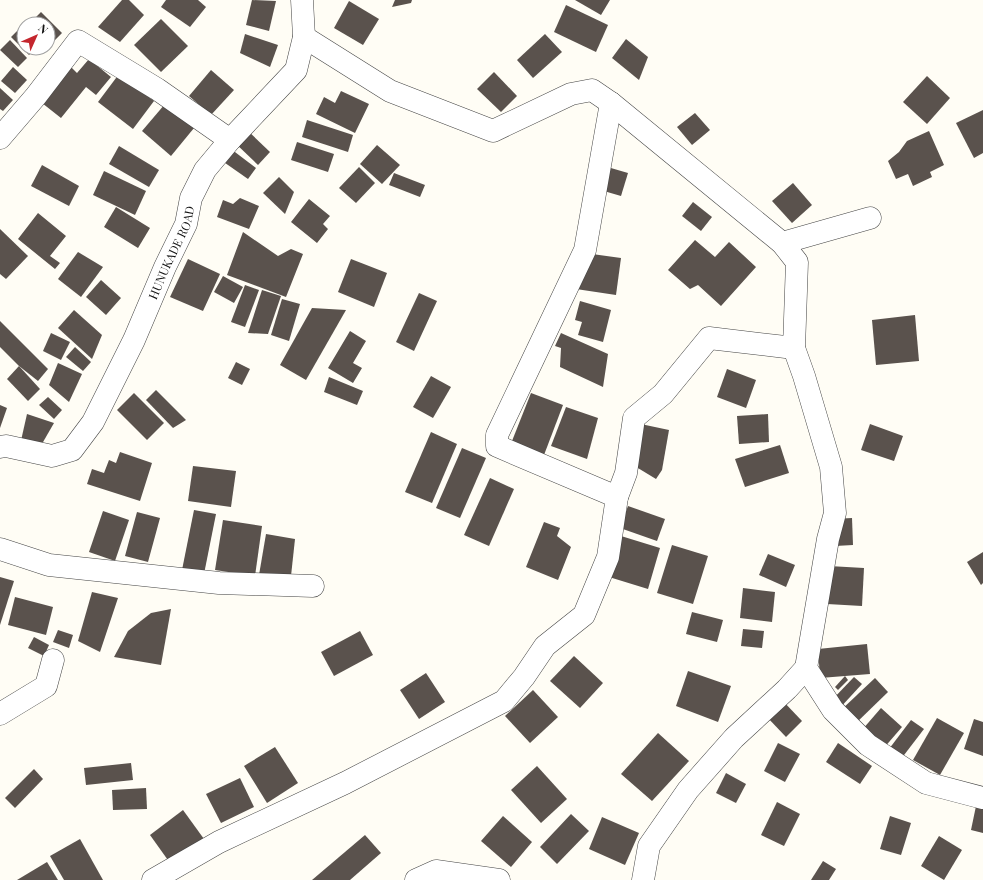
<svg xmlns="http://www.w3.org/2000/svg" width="983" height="880" font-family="'Playfair Display',serif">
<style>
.building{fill:#5a524d}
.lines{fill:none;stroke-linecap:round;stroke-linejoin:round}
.minor-casing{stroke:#444;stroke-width:23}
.minor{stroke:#fff;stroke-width:22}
.labels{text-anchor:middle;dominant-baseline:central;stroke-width:4;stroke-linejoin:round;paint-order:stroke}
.street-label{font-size:12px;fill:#111;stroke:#fff}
</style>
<rect width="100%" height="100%" fill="#fffdf5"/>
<g class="building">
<polygon points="122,0 129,0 144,15 120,42 98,27"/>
<polygon points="166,0 198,0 206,7 190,27 161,7"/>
<polygon points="252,0 276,1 269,31 246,25"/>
<polygon points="395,0 412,0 411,3 392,7"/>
<polygon points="575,0 610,0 601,15"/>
<polygon points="349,1 379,19 363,45 334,28"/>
<polygon points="566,5 608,25 596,52 554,32"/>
<polygon points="41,12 62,33 48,47 48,24 29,24"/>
<polygon points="161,19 188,46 161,72 134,45"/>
<polygon points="23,25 24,26 24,48 36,48 29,55 11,37"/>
<polygon points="245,34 278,45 270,67 240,53"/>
<polygon points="545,34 562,52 533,78 517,60"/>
<polygon points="626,39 648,57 639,80 612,58"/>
<polygon points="10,40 27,58 18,67 0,50"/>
<polygon points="89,59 111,77 96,95 86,87 61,118 42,103 71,67 77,73"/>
<polygon points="13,67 27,80 15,93 1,81"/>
<polygon points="211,70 234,90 211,115 189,96"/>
<polygon points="494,72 517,96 501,112 477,89"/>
<polygon points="119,74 154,101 133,129 98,102"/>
<polygon points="927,76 950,98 927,124 903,102"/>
<polygon points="0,88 13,100 3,111 0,109"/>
<polygon points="341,91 369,104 355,133 316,114 324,97 335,103"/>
<polygon points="165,104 194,128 171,156 142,131"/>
<polygon points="983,110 983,153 974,158 956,123"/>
<polygon points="695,113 710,130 692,145 677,127"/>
<polygon points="307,120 353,135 348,152 302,137"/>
<polygon points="245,128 270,152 258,165 233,141"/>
<polygon points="929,131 944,165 930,172 932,177 913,186 908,174 896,179 888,161 899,152 907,141"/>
<polygon points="297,142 334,154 328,172 291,160"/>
<polygon points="377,145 400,165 382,184 360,164"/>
<polygon points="119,146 159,170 149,187 109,164"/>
<polygon points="227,146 256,168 248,179 218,158"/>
<polygon points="42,165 79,186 69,206 31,186"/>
<polygon points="604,166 628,173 621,196 597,189"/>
<polygon points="359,167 375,183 356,203 339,188"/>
<polygon points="104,171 146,191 135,215 93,195"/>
<polygon points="394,173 425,185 420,197 389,185"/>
<polygon points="279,177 294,192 285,214 263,193"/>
<polygon points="793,183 812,205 792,223 772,201"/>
<polygon points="240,198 259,206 249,229 217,217 223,200 233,204"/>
<polygon points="309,199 330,216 323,224 328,229 317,243 291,222"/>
<polygon points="693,202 712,217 701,231 682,216"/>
<polygon points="116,207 150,228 138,248 104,227"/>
<polygon points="38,213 66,236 50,256 60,263 55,269 18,239"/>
<polygon points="0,229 28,256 6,279 0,274"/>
<polygon points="243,232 278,256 291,249 303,254 286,297 227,275"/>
<polygon points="695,240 715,257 729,242 756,267 721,306 698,285 690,289 668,270"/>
<polygon points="78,252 103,267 81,297 58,279"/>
<polygon points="592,254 621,258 616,295 576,289"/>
<polygon points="188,259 220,274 203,311 170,297"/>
<polygon points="351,259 387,273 374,307 338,292"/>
<polygon points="223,276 243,287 234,303 214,292"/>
<polygon points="101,280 121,298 106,315 86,297"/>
<polygon points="245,285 259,290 245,327 231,322"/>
<polygon points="262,290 281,296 268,334 248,333"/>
<polygon points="419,293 437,301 414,351 396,342"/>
<polygon points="282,299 300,304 289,341 271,335"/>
<polygon points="580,301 611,310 603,342 578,335 582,322 575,320"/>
<polygon points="312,308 346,310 306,380 280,365"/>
<polygon points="74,310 102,335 92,359 58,328"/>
<polygon points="915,315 919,361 876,365 872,320"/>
<polygon points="0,321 48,369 38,381 19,366 0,347"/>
<polygon points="350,331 366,341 353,363 362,368 353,383 328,368"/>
<polygon points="51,333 70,342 61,360 43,351"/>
<polygon points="561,333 608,354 603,387 560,367 561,348 555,346"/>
<polygon points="75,347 91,362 83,371 66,357"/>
<polygon points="236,362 250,369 242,385 228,378"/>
<polygon points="58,363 82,374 69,402 49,385"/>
<polygon points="19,366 40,389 28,401 7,379"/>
<polygon points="727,369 756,380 746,408 717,397"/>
<polygon points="431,376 451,387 433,418 413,407"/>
<polygon points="329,377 363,391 357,405 324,392"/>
<polygon points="156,390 186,420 173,428 146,400"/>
<polygon points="134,393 164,423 147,440 117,410"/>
<polygon points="531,393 563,405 544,455 512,441"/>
<polygon points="48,397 62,410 54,419 39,405"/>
<polygon points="0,405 7,408 0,428"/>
<polygon points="566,407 598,418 587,459 551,446"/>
<polygon points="27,414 54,423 39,449 20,445"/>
<polygon points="768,414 769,442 739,444 737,416"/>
<polygon points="636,423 669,430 662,470 656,479 628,462"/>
<polygon points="870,424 903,436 894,461 861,450"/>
<polygon points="431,432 457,444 432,503 405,492"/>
<polygon points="780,445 789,473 745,487 735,459"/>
<polygon points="462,448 486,458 460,518 436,508"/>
<polygon points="120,452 152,463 140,501 87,484 92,469 104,473 109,460 116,463"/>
<polygon points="193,466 236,471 231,507 188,501"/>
<polygon points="490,478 514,489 489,546 464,535"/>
<polygon points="628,506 665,519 657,541 620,528"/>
<polygon points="194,510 216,514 204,574 182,570"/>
<polygon points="103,511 129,520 115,561 89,552"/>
<polygon points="137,512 160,518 148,562 125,556"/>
<polygon points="852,518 853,545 835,546 833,519"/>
<polygon points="223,520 262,526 255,576 215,570"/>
<polygon points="544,522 560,528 557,536 571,547 558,580 526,567"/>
<polygon points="266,534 295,539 291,576 259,575"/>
<polygon points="621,536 660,548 648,589 609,577"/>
<polygon points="672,545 708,556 693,604 657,593"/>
<polygon points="983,552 983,583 981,585 967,562"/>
<polygon points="768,554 795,565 786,587 759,575"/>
<polygon points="829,566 864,568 862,606 827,604"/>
<polygon points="0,577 14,581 0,625"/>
<polygon points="743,588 775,592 772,622 740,618"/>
<polygon points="92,592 118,598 100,652 78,641"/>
<polygon points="15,597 53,607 46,635 8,625"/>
<polygon points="171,609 161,665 114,657 128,631 151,613"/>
<polygon points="692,612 723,620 717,642 686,634"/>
<polygon points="743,629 764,631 762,648 741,646"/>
<polygon points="58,630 73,635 69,648 53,642"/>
<polygon points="360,631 373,655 334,676 321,652"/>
<polygon points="34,637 49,645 44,656 28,648"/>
<polygon points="867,644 870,674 820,678 818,649"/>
<polygon points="574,656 603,683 580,708 550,681"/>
<polygon points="688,671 731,686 718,722 676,706"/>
<polygon points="426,673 445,702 419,719 400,690"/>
<polygon points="845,676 848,680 838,690 835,687"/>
<polygon points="854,677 862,684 839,709 831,701"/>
<polygon points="875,678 888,692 853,726 840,711"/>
<polygon points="533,690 558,717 530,743 505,716"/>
<polygon points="782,700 802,721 786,737 766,716"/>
<polygon points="881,708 902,727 883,749 862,730"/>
<polygon points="937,718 964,733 940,775 913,760"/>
<polygon points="974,719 983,722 983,756 964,749"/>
<polygon points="911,720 924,729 901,759 889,749"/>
<polygon points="658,733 689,761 652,801 621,774"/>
<polygon points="778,743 800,754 785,782 764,771"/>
<polygon points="838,743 872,766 860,784 826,762"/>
<polygon points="275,747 298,783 267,803 244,766"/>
<polygon points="131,763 133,780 86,785 84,768"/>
<polygon points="537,766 567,799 541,823 511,790"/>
<polygon points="34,769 43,779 15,808 5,798"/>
<polygon points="726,773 746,784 736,803 716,793"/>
<polygon points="240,778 254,807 221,823 206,794"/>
<polygon points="146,788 147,809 113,810 112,790"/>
<polygon points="777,802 800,814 784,846 761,835"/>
<polygon points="976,806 983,807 983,833 971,830"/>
<polygon points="183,810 204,839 170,863 150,835"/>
<polygon points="571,814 589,831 557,864 540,847"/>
<polygon points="503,816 532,842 511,867 481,841"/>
<polygon points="890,816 911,823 901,855 880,849"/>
<polygon points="602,817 639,833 625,865 589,849"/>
<polygon points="365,835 381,853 350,880 312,880"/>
<polygon points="939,836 962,850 944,880 921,866"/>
<polygon points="80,839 103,880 64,880 50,856"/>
<polygon points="823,861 836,869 829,880 811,880"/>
<polygon points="47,862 58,880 17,880"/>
</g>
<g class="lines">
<defs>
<g id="minor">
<polyline points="304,37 390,91 493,131 571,94 592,90 611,103 782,243 797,262 794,348 804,376 831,467 835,513 828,539 806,668 833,710 868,745 926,783 983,798"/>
<polyline points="0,138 36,96 78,41 157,89 230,140"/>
<polyline points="782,243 870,218"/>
<path id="s1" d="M0 447 6 446 52 456 72 450 93 422 134 340 165 267 186 224 191 198 205 170 230 140 296 70 304 37 302 0"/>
<polyline points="617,497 626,473 634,418 663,394 709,338 794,348"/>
<polyline points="0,549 49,565 219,583 313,586"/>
<polyline points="0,714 46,686 53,660"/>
<polyline points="153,880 219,842 345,783 504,701 524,677 545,646 584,615 608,557 617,497 497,446 497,435 585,250 611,103"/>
<polyline points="416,880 436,871 499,880"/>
<polyline points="643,880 649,846 688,790 734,738 787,689 806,668"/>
</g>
</defs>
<use href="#minor" class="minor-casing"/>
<use href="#minor" class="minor"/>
</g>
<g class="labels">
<g class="street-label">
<text stroke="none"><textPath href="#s1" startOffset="296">HUNUKADE ROAD</textPath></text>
</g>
</g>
<g transform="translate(36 36) rotate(45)"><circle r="19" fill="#ffffff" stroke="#a0a0a0"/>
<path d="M0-3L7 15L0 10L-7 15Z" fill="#c4262e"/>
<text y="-6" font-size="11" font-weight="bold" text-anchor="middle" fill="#111111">N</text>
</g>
</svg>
